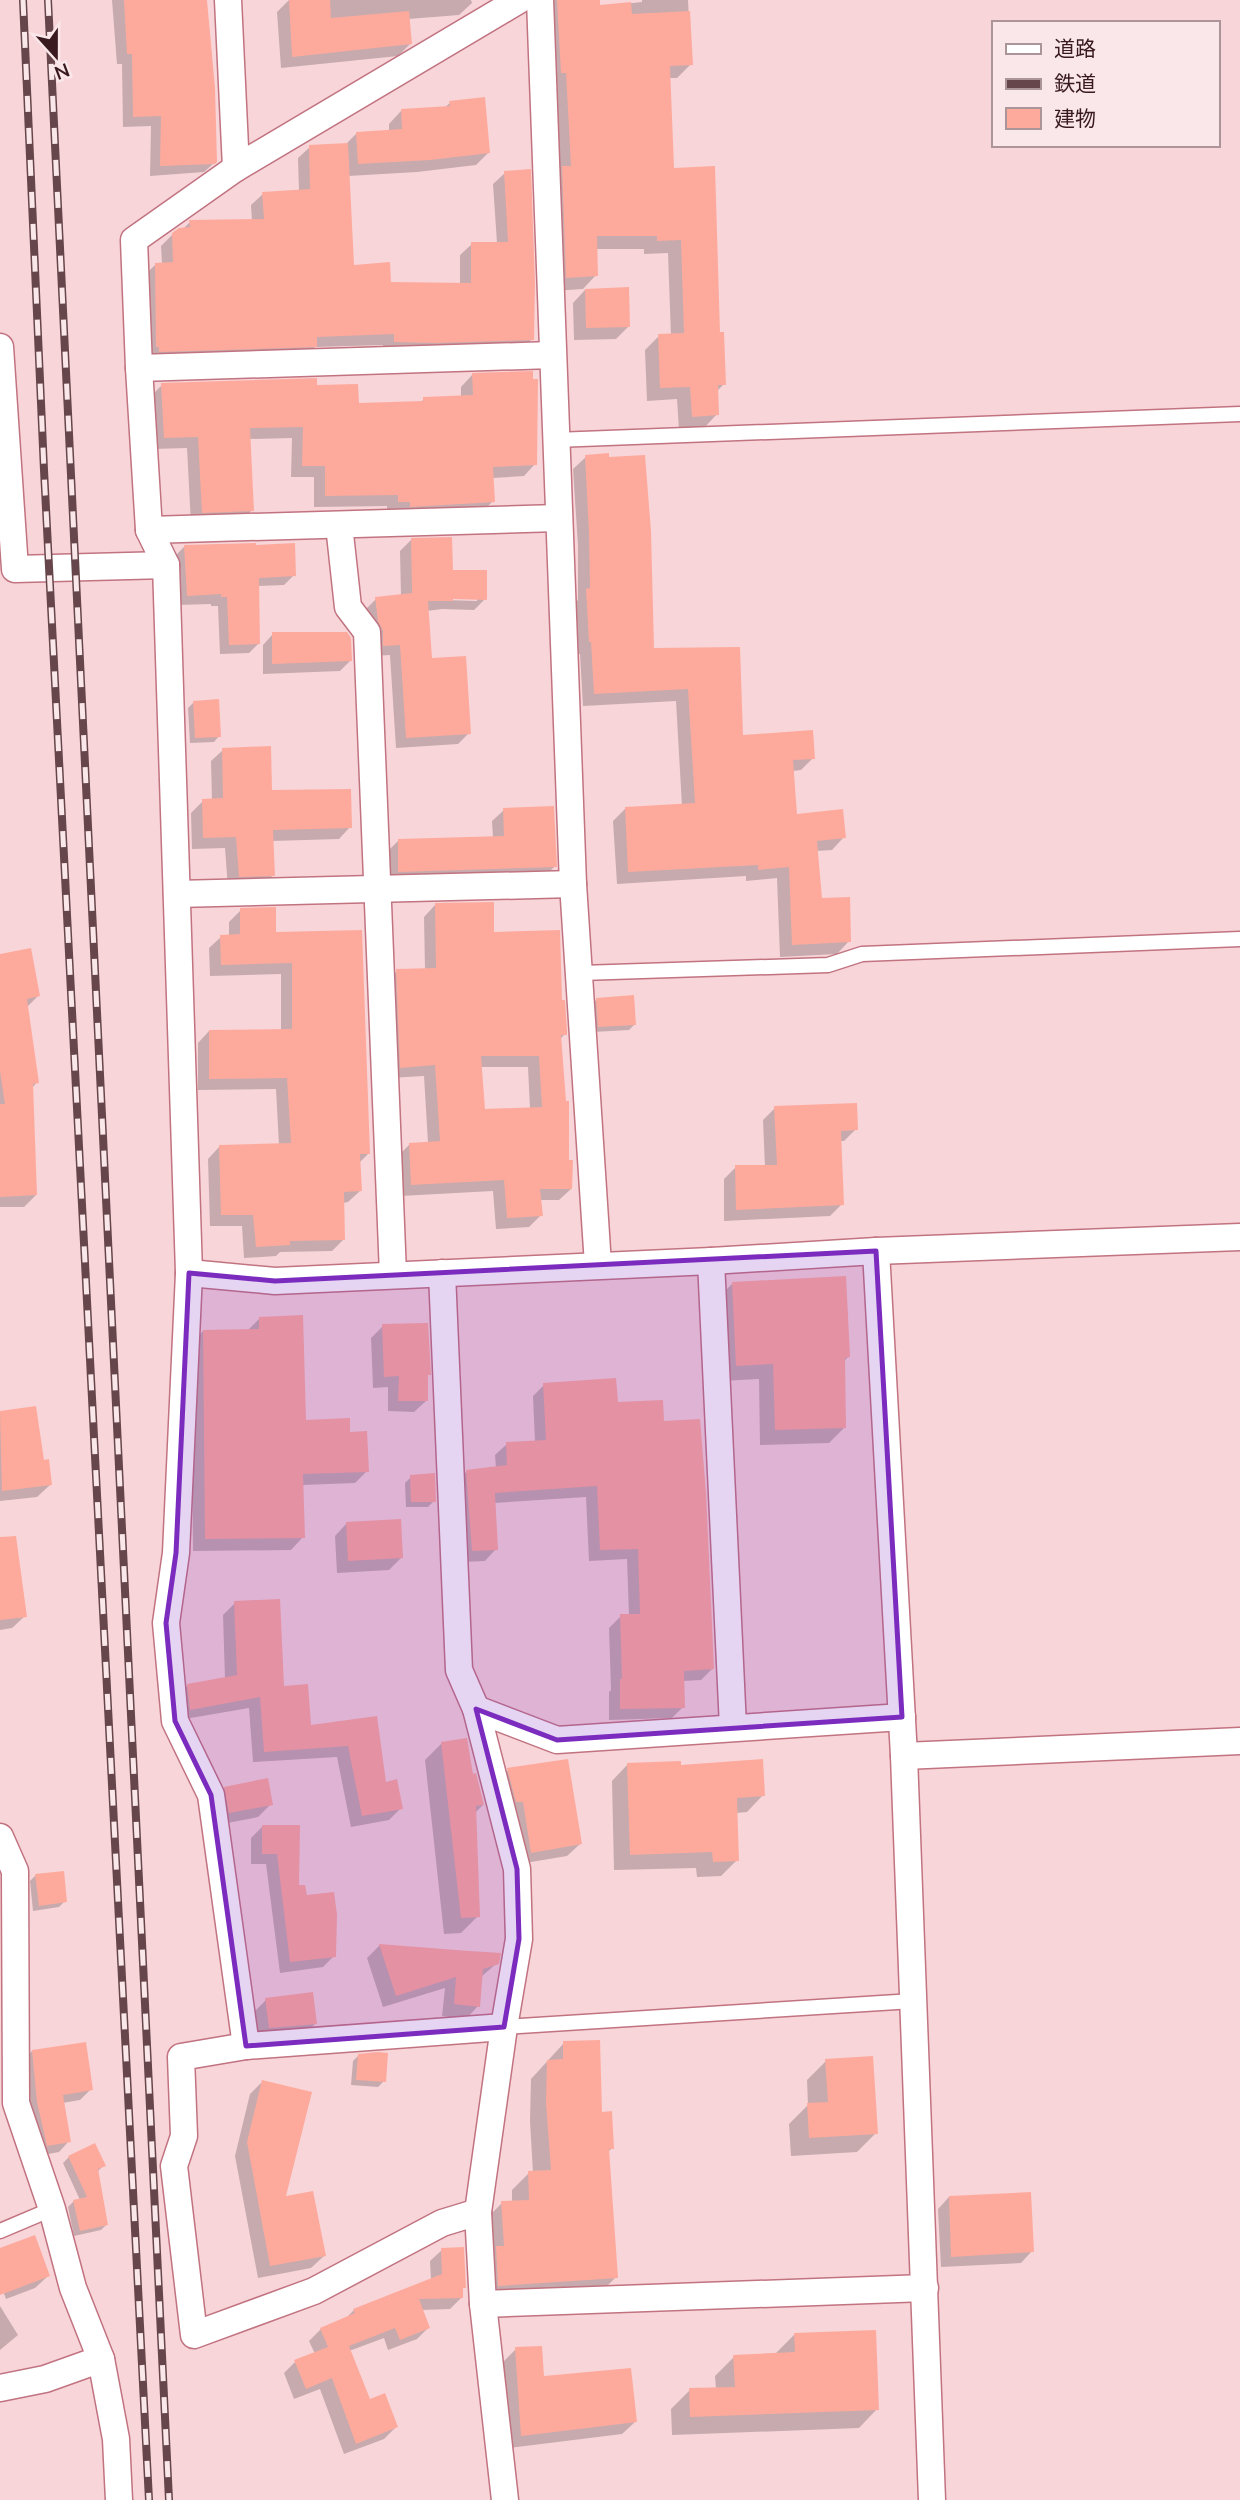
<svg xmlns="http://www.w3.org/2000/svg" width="1240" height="2500" font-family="'Nunito Sans','Noto Sans JP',sans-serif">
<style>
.shadow{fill:#0003;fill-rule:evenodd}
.building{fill:#fdaa9d;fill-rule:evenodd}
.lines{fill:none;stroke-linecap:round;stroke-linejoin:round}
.lane-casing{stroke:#c17380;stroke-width:17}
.street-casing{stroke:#c17380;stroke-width:29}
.lane{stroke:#fff;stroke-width:14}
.street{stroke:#fff;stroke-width:26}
.rail-casing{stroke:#66464a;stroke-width:8}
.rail{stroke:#f9e7e9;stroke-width:5;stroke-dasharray:16;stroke-linecap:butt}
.marked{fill:#7b2cbf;fill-opacity:0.2;stroke:#7b2cbf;stroke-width:5;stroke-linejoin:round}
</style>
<rect width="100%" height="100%" fill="#f8d5d9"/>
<g class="shadow">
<polygon points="112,0 206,0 215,162 204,172 150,176 151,126 123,127 122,64 117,64"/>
<polygon points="289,0 471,0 472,3 459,15 408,19 410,44 398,56 281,68 277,12"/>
<polygon points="555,0 598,0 598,7 642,2 642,0 688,0 691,64 677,78 669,78 672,170 718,334 724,384 716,392 717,414 704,428 679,430 677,399 647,401 645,350 659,336 671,336 668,253 644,254 644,249 595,249 596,275 583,289 553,291 544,11"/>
<polygon points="450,103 489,152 476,165 417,172 348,176 352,267 390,283 460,284 460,255 472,244 497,243 493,184 505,173 532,339 521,350 383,353 383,345 315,347 304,357 149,362 144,276 156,264 162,264 161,246 173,234 183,229 190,222 252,221 251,205 263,194 299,191 298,158 310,147 345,145 357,133 389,131 389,124 401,111 444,108"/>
<polygon points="585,290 629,326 616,339 574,340 573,303"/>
<polygon points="472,375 535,464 524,476 492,478 493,501 481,513 387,513 387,506 314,507 314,477 291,477 292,438 249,439 252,510 240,522 191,524 187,448 152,449 150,397 162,385 316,387 357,405 420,403 424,399 461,398 461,387"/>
<polygon points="586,457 652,649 741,737 813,758 801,770 792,771 796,816 844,837 832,850 816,851 821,900 849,941 837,954 780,957 777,878 746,881 746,876 617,884 613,821 626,808 682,806 676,701 583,706 580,654 577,654 575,603 578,600 578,546 573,469"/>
<path d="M411 540 485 599 474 610 442 609 427 611 431 660 469 733 458 744 396 748 390 655 373 656 365 610 376 599 401 596 400 551ZM444 597 477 598V601L444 600Z"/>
<polygon points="185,546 294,575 284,585 258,586 259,643 249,653 220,654 218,606 211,606 211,604 177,605 175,556"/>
<polygon points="273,634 351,660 340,671 263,674 263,645"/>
<polygon points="194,702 219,736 214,742 190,743 188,708"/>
<polygon points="223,750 271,792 350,827 339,839 272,841 273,875 262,887 228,888 225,848 192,849 191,813 203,801 212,801 211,761"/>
<polygon points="504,810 555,866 543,878 388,882 387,852 398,841 493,838 492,821"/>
<path d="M435 905 493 934 561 1002 565 1034 560 1039 571 1189 559 1200H540L541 1215 529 1227 496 1229 493 1191 400 1196 398 1156 410 1144 428 1143 424 1076 389 1078 386 982 397 971 425 970 424 917ZM480 1067H528L530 1109 483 1111Z"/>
<polygon points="241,910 274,933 361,932 369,1153 359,1163 360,1191 348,1202 343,1203 343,1240 332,1251 280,1252 276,1256 244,1258 242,1226 210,1226 208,1159 219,1147 279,1145 276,1089 198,1090 198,1043 209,1031 281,1031 281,974 210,976 209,948 221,937 229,936 229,922"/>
<polygon points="0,956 38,996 27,1007 37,1082 32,1088 36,1195 24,1207 0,1207"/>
<polygon points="597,999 635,1024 629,1030 593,1032 591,1005"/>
<polygon points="775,1108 856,1129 844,1141 840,1141 842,1204 830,1216 724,1221 724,1179 736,1167 765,1167 763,1120"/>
<polygon points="732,1284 848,1357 843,1362 845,1427 829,1443 760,1445 759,1379 722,1381 717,1299"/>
<polygon points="260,1318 305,1422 349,1434 367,1471 355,1483 302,1485 303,1537 291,1550 193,1551 191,1344 203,1331 247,1331"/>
<polygon points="383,1326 429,1374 426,1377 426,1401 414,1412 388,1411 388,1387 373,1388 371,1338"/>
<polygon points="544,1385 616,1404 662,1423 713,1668 701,1680 683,1681 683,1707 672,1718 609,1720 609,1692 611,1690 609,1628 621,1616 629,1616 627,1559 589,1561 586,1497 494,1503 496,1549 485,1561 461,1562 456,1483 467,1471 496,1468 495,1455 507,1444 535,1442 533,1396"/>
<polygon points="35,1408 42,1462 50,1485 37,1497 0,1501 0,1413"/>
<polygon points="411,1477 434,1501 428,1507 406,1507 405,1483"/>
<polygon points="347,1523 401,1558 389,1570 337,1573 335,1536"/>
<polygon points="0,1583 25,1616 12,1628 0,1630"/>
<polygon points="235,1603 282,1688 310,1727 376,1718 384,1784 401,1808 389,1820 351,1827 337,1757 253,1762 249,1708 179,1720 176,1697 188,1685 225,1679 223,1615"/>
<polygon points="442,1743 472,1776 483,1805 475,1813 478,1916 461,1933 444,1934 425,1760"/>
<polygon points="628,1764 680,1767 763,1795 747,1812 736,1813 737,1860 721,1876 697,1877 696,1868 614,1870 612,1781"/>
<polygon points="508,1770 580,1844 567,1856 519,1864 496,1782"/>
<polygon points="225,1788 271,1804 258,1817 217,1825 213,1801"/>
<polygon points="262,1827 305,1897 334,1956 323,1967 280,1973 266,1864 251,1864 251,1838"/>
<polygon points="36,1875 65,1901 59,1907 33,1911 30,1881"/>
<polygon points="380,1945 497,1963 481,1977 478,2006 466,2019 442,2016 445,1988 383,2007 367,1958"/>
<polygon points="266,2000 315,2024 303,2036 257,2040 254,2012"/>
<polygon points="564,2043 600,2114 612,2148 608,2152 616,2277 599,2294 481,2302 485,2220 502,2203 512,2202 512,2190 529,2173 533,2173 530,2121 531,2079"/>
<polygon points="32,2051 91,2089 80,2100 62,2103 69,2141 59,2152 37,2156 22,2062"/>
<polygon points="359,2055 384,2081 378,2087 351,2085 353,2061"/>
<polygon points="826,2061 876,2133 857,2152 791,2156 789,2124 808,2105 807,2080"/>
<polygon points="263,2081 283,2199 324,2256 311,2268 258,2278 235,2156 250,2094"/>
<polygon points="94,2145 104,2165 98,2171 107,2224 101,2230 74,2236 68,2207 74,2201 80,2200 63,2163 69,2157"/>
<polygon points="949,2197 1032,2251 1021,2263 941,2267 938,2209"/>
<polygon points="442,2250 465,2287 461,2290 462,2297 450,2309 421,2310 428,2328 417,2339 388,2350 384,2338 349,2351 369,2401 396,2427 384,2439 344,2454 320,2389 294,2399 284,2373 295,2362 315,2354 309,2341 321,2329 345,2319 354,2310 431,2280 430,2261"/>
<polygon points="0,2252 48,2276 35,2288 6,2299 0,2283"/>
<polygon points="0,2306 18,2335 0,2350"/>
<polygon points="795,2334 877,2409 859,2428 672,2435 671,2409 690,2390 716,2389 715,2376 734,2357 776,2353"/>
<polygon points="516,2349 542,2378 635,2422 622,2434 509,2448 503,2362"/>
</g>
<g class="building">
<polygon points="124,0 207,0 215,88 217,162 215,164 160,166 161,116 133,117 132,54 127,54"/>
<polygon points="289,0 330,0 331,18 409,11 412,44 292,57"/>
<polygon points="557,0 600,0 600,5 631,2 632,14 690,11 693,65 670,66 674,168 715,166 720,332 724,332 726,385 718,385 719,415 692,417 690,387 660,388 658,334 684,333 681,240 657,241 657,236 597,236 598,276 566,278 562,166 571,166 566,73 561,73"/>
<polygon points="485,97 490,153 430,160 358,164 356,132 402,129 401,109 450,106 449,101"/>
<polygon points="348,143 354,265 390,262 391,282 471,283 471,242 508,242 504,171 531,169 535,283 534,340 435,343 394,342 394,334 317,337 317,347 159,352 159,347 156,347 155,263 173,262 172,233 179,228 190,227 189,220 264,219 262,192 310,189 309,145"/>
<polygon points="629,287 630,327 586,328 585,289"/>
<polygon points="533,371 533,379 538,379 537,465 493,467 495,502 410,507 410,502 398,502 398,495 325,496 325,466 302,466 303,427 250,428 254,511 202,513 198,437 164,438 161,383 317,378 317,385 358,384 359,403 423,401 423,397 473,395 472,373"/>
<polygon points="609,453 609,457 645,455 651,531 654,648 740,647 743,735 813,730 815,759 793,760 797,814 843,809 846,838 817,841 822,898 850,897 851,942 792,945 789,867 758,870 758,865 628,872 625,807 695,803 688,689 594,694 591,642 589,642 586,589 590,588 589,533 585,455"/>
<polygon points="452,537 453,570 487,570 487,600 453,599 453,601 428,601 432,658 466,656 471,734 406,738 400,645 383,646 383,631 378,621 375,597 412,593 411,538"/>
<polygon points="256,543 256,545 295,543 296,576 259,578 260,644 229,645 227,597 221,597 221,594 187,596 184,545"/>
<polygon points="272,632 347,632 351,638 352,661 272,664"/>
<polygon points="219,699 221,737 195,738 193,701"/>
<polygon points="271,746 272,790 351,789 352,828 273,830 275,876 239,877 236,837 203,838 202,799 223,798 222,748"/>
<polygon points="554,806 557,867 398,872 398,839 504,836 503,808"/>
<path d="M494 902V932L560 930 562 1000H565L567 1030V1035H561L566 1101H569V1160H573L572 1189H540L543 1216 507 1218 504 1180 411 1185 409 1143 440 1141 435 1065 400 1068 396 969 436 968 435 903ZM481 1056H539L542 1107 485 1109Z"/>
<polygon points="276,907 276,932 362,930 370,1154 360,1154 362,1191 344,1192 345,1240 290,1241 290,1245 256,1247 253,1215 221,1215 219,1145 291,1143 287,1078 209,1079 209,1030 292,1029 292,963 221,965 220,935 240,934 240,908"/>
<polygon points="31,948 40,996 27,999 39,1083 33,1084 37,1195 0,1197 0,1104 5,1104 0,1071 0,954"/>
<polygon points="634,995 636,1025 598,1027 596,998"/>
<polygon points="857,1103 858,1130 841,1131 844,1205 736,1210 735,1165 777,1165 774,1106"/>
<polygon points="846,1276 850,1357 845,1358 846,1428 775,1430 773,1364 736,1366 732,1282"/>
<polygon points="303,1315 306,1420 350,1418 350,1432 367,1431 369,1472 303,1474 305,1538 205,1539 203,1330 259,1329 259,1317"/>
<polygon points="428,1323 431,1375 428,1375 428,1401 398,1401 399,1376 384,1377 382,1324"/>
<polygon points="616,1378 618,1402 663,1400 664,1421 700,1419 706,1493 714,1669 684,1671 685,1708 620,1709 620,1679 622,1679 620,1614 640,1614 638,1549 600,1550 597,1486 495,1493 498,1550 472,1551 466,1470 507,1465 506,1442 546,1440 543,1383"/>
<polygon points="36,1406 44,1460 49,1459 52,1485 2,1491 0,1411"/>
<polygon points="435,1473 436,1502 411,1502 410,1475"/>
<polygon points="401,1519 403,1558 348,1561 346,1522"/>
<polygon points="16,1536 27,1617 0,1620 0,1537"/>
<polygon points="280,1599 284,1686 308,1684 311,1725 377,1716 386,1782 397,1779 403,1809 362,1816 348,1746 264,1752 260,1697 190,1710 187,1684 237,1675 234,1601"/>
<polygon points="467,1738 473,1774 476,1773 484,1805 476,1806 480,1917 461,1918 441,1742"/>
<polygon points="568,1759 582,1844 531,1853 523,1802 516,1802 507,1768"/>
<polygon points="763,1759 765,1796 737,1798 739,1861 713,1862 712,1852 630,1855 627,1763 681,1761 681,1765"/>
<polygon points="268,1778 273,1805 229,1813 224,1787"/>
<polygon points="262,1825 300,1825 299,1885 305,1885 307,1895 334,1892 337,1915 336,1957 290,1962 277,1854 262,1854"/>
<polygon points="64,1871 67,1902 39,1906 35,1874"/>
<polygon points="379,1944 469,1951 501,1953 499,1964 483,1969 480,2007 454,2004 456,1977 396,1996"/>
<polygon points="313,1992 317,2024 269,2028 265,1998"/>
<polygon points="600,2040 602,2112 612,2111 614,2149 609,2149 618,2278 498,2286 496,2246 504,2246 501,2201 529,2200 528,2171 551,2170 546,2103 547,2060 563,2059 563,2041"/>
<polygon points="86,2042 93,2090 63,2095 71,2142 47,2146 37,2102 32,2050"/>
<polygon points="378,2052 388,2053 386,2082 356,2080 358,2054"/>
<polygon points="873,2056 878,2134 809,2138 807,2103 828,2102 825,2059"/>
<polygon points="262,2080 312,2092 286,2196 313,2191 326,2256 270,2266 247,2142"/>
<polygon points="95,2143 106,2166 98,2169 108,2225 80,2231 73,2200 87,2197 68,2156"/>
<polygon points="1031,2192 1034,2252 951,2257 949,2196"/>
<polygon points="35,2235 50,2276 0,2295 0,2248"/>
<polygon points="464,2247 466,2288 463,2288 463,2298 419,2299 430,2328 400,2340 395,2328 349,2346 370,2399 385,2393 398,2427 356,2444 332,2378 306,2389 294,2360 328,2347 320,2328 355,2313 353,2309 442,2274 441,2248"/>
<polygon points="876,2330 879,2410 690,2417 689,2388 735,2387 733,2355 795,2352 794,2333"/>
<polygon points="542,2346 544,2376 631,2368 637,2422 521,2436 515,2347"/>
</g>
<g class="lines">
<defs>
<g id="lane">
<polyline points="555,440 1240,414"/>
<polyline points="581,973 828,965 862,954 1240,939"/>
<polyline points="504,2027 913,2001"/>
<polyline points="0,2231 52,2209"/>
</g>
<g id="street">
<polyline points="228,0 236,168"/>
<polyline points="540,0 573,884 598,1265"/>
<polyline points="0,347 15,569 166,565"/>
<polyline points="139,368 552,355"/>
<polyline points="339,525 348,607 367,632 393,1274"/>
<polyline points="149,530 558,518"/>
<polyline points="177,894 573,884"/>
<polyline points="876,1251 904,1756 932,2500"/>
<polyline points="711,1261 733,1727"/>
<polyline points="189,1273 275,1281 711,1261 876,1251 1240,1237"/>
<polyline points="442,1273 459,1670 476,1709 517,1869 519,1939 504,2027 478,2212 483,2304 505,2500"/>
<polyline points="476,1709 557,1740 902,1717"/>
<polyline points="904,1756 1240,1741"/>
<polyline points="0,1837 15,1871 16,2103 52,2209 73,2288 101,2359"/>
<polyline points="504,2027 246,2046 211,1795 175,1721 166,1623 176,1553 189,1273 166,565 149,530 139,368 134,240 236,168 519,0"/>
<polyline points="246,2046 181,2057 184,2136 174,2166 194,2335 314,2291 442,2223 478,2212"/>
<polyline points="483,2304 925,2288"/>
<polyline points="0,2388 45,2379 101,2359 116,2439 119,2500"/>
</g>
</defs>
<use href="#lane" class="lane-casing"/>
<use href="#street" class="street-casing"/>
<use href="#lane" class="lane"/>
<use href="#street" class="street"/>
<defs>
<g id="rail">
<polyline points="23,0 44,470 149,2500"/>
<polyline points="48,0 169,2500"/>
</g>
</defs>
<use href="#rail" class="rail-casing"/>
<use href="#rail" class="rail"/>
</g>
<path class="marked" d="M876 1251 902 1717 557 1740 476 1709 517 1869 519 1939 504 2027 246 2046 211 1795 175 1721 166 1623 176 1553 189 1273 275 1281Z"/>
<rect x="992" y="21" width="228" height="126" fill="#f9e7e9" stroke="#ac9598" stroke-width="2"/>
<rect x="1006" y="44" width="35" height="10" fill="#ffffff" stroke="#ac9598" stroke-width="2"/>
<text x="1054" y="56" font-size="21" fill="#391a1f">道路</text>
<rect x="1006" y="79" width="35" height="10" fill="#66464a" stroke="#ac9598" stroke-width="2"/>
<text x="1054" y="91" font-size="21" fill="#391a1f">鉄道</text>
<rect x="1006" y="108" width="35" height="21" fill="#fdaa9d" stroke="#ac9598" stroke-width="2"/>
<text x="1054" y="126" font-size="21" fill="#391a1f">建物</text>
<g transform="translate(56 56) rotate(159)" stroke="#f9e7e9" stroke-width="5" paint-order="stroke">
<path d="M0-5L12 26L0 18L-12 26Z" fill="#391a1f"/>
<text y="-10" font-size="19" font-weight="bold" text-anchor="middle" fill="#391a1f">N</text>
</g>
</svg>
